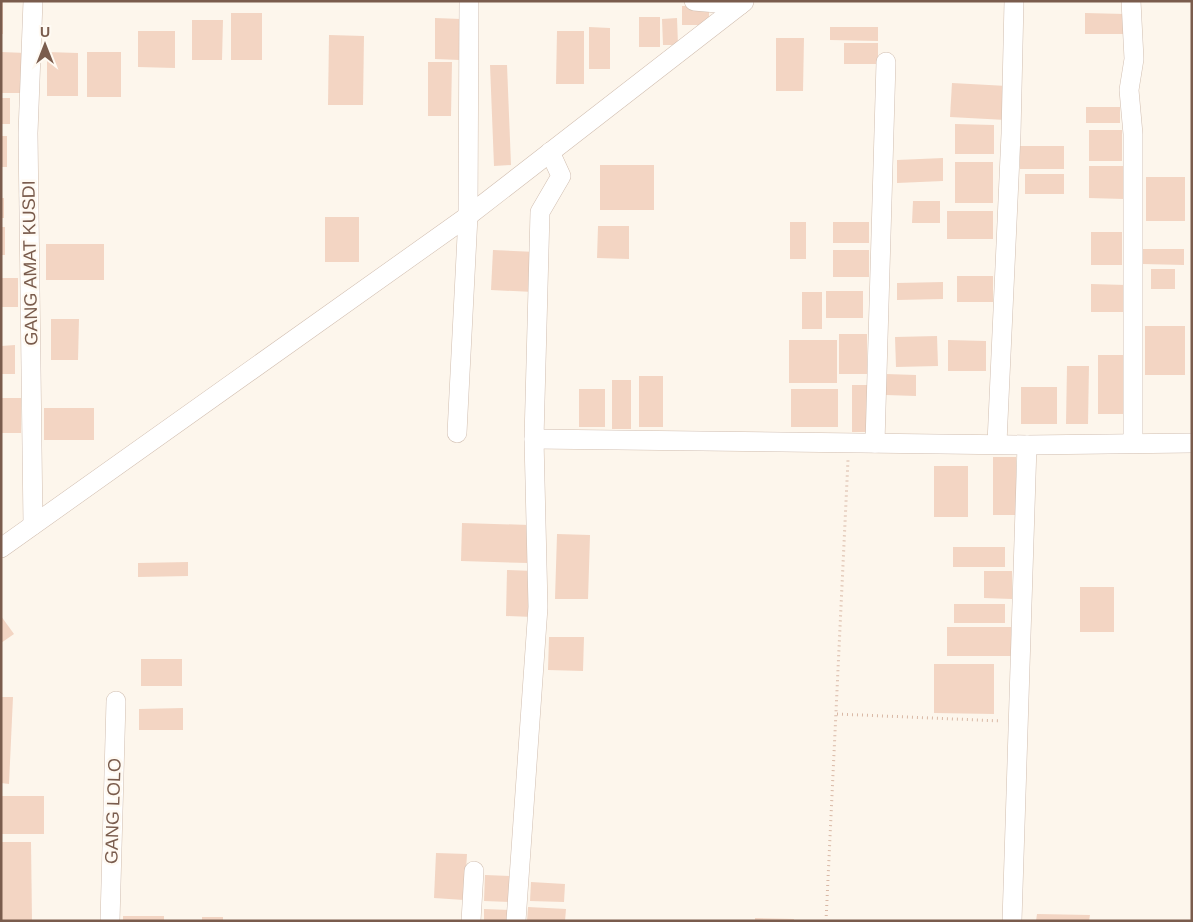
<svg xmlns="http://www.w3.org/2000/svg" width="1193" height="922" font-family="Helvetica,sans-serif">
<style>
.building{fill:#f3d5c3}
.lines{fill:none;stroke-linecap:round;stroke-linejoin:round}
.street-casing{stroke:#d1beb0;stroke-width:20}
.path{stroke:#d9b8a5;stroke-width:3;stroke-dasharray:1 4;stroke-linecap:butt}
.street{stroke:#fff;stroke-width:19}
.labels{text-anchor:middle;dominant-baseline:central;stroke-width:5;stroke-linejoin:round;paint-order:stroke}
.street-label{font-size:18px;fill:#7a5c4d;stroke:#fffaf3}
</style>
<rect width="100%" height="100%" fill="#fdf6ec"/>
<g class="building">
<rect x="1" y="1" width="2" height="33"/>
<polygon points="709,5 709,25 682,25 682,6"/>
<rect x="231" y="13" width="31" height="47"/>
<polygon points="1085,13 1125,14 1125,34 1085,34"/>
<rect x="639" y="17" width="21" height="30"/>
<polygon points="435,18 461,19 460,60 435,59"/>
<polygon points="677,18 678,45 663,45 662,19"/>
<polygon points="192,20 223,20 222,60 192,60"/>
<polygon points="589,27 610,28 610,69 589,69"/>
<polygon points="830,27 878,27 878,41 830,40"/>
<polygon points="138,31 175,31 175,68 138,67"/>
<polygon points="557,31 584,31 584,84 556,84"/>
<polygon points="329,35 364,36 363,105 328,105"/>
<polygon points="776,38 804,38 803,91 776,91"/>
<rect x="844" y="43" width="34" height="21"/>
<polygon points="1,52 26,53 26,93 1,93"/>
<polygon points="47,52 78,53 78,96 47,96"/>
<rect x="87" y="52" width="34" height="45"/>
<polygon points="428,62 452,62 451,116 428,116"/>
<polygon points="490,65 507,65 511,165 494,166"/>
<polygon points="952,83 1007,86 1006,120 950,117"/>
<rect x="1" y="98" width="9" height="26"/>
<rect x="1086" y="107" width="34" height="16"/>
<polygon points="955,124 994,125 994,154 955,154"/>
<rect x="1089" y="130" width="33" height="31"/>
<rect x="1" y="136" width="6" height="31"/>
<rect x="1020" y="146" width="44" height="23"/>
<polygon points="943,158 943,181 897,183 897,160"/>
<rect x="955" y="162" width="38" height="41"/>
<rect x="600" y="165" width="54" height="45"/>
<polygon points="1089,166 1124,166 1124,199 1089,198"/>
<rect x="1025" y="174" width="39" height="20"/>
<rect x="1146" y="177" width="39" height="44"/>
<rect x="1" y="198" width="3" height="20"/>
<polygon points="913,201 940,201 940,223 912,223"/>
<rect x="947" y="211" width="46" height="28"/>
<rect x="325" y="217" width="34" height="45"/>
<rect x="790" y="222" width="16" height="37"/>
<rect x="833" y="222" width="36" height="21"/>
<polygon points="598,226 629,226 629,259 597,258"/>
<rect x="1" y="227" width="4" height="28"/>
<rect x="1091" y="232" width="31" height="33"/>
<rect x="46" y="244" width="58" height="36"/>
<polygon points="1143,249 1184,249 1184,265 1143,264"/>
<polygon points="493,250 536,252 534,292 491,290"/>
<rect x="833" y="250" width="36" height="27"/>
<rect x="1151" y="269" width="24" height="20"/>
<rect x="957" y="276" width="36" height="26"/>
<rect x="1" y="278" width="17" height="29"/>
<polygon points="943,282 943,299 897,300 897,283"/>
<polygon points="1091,284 1126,285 1126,312 1091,312"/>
<rect x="826" y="291" width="37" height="27"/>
<rect x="802" y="292" width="20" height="37"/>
<polygon points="51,319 79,319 78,360 51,360"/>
<rect x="1145" y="326" width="40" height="49"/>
<rect x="839" y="334" width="28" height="40"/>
<polygon points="937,336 938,366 896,367 895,337"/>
<rect x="789" y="340" width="48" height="43"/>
<polygon points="948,340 986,341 986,371 948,371"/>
<polygon points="15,345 15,374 1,374 1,346"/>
<rect x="1098" y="355" width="28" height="59"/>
<polygon points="1067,366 1089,366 1088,424 1066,424"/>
<polygon points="886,374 916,375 916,396 886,395"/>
<rect x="639" y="376" width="24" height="51"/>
<rect x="612" y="380" width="19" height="49"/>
<rect x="852" y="385" width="19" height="47"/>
<rect x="1021" y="387" width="36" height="37"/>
<rect x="579" y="389" width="26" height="38"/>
<rect x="791" y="389" width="47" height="38"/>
<rect x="1" y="398" width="20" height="35"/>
<rect x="44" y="408" width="50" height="32"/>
<rect x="993" y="457" width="23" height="58"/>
<rect x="934" y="466" width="34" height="51"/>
<polygon points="462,523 529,525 528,563 461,561"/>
<polygon points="557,534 590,535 588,599 555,599"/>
<rect x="953" y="547" width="52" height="20"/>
<polygon points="188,562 188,576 138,577 138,563"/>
<polygon points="507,570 534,571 533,617 506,616"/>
<polygon points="984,571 1012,571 1012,599 984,598"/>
<rect x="1080" y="587" width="34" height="45"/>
<rect x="954" y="604" width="51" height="19"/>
<polygon points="1,616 14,634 1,643"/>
<rect x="947" y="627" width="64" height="29"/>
<polygon points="549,637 584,637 583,671 548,670"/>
<rect x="141" y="659" width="41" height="27"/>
<polygon points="934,664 994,664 994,714 934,713"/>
<polygon points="1,697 13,697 9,784 1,783"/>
<polygon points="183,708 183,730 139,730 139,709"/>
<rect x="1" y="796" width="43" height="38"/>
<polygon points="1,842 31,842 32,921 1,921"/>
<polygon points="436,853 467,854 464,900 434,898"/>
<polygon points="485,875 512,876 511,902 484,901"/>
<polygon points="531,882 565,884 564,902 530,901"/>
<polygon points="528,907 566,909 565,921 527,921"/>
<polygon points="484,909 512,910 512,921 484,921"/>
<polygon points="1037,914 1090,915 1089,921 1036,921"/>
<rect x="123" y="916" width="41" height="5"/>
<rect x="202" y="917" width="21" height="4"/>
<polygon points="755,918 794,919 794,921 755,921"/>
</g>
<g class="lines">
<defs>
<g id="street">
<polyline points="694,1 740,5 744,2"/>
<polyline points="1131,1 1134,59 1129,90 1133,134 1133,443"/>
<polyline points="457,433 468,216 469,1"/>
<polyline points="534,439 1027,445 1192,443"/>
<polyline points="875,443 886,62"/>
<polyline points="997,443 1011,134 1014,1"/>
<polyline points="33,525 28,133 33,1"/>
<polyline points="1,548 468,216 740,5"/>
<polyline points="110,921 116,701"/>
<polyline points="471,921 474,871"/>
<polyline points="516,921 538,607 534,439 540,212 561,176 550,152"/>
<polyline points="1012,921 1027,445"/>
</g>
</defs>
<use href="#street" class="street-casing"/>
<g class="path">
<polyline points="837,714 1001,721"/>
<polyline points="826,921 848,460"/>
</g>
<use href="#street" class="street"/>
</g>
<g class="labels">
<g class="street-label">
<text transform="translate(30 263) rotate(-91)">GANG AMAT KUSDI</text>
<text transform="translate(113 811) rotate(-88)">GANG LOLO</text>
</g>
</g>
<rect width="1193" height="922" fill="none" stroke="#7a5c4d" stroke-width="5"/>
<g transform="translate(45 45)" stroke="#fffaf3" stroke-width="4" paint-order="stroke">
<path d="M0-4L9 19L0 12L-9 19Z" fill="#7a5c4d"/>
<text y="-8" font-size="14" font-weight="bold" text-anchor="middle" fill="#7a5c4d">U</text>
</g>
</svg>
